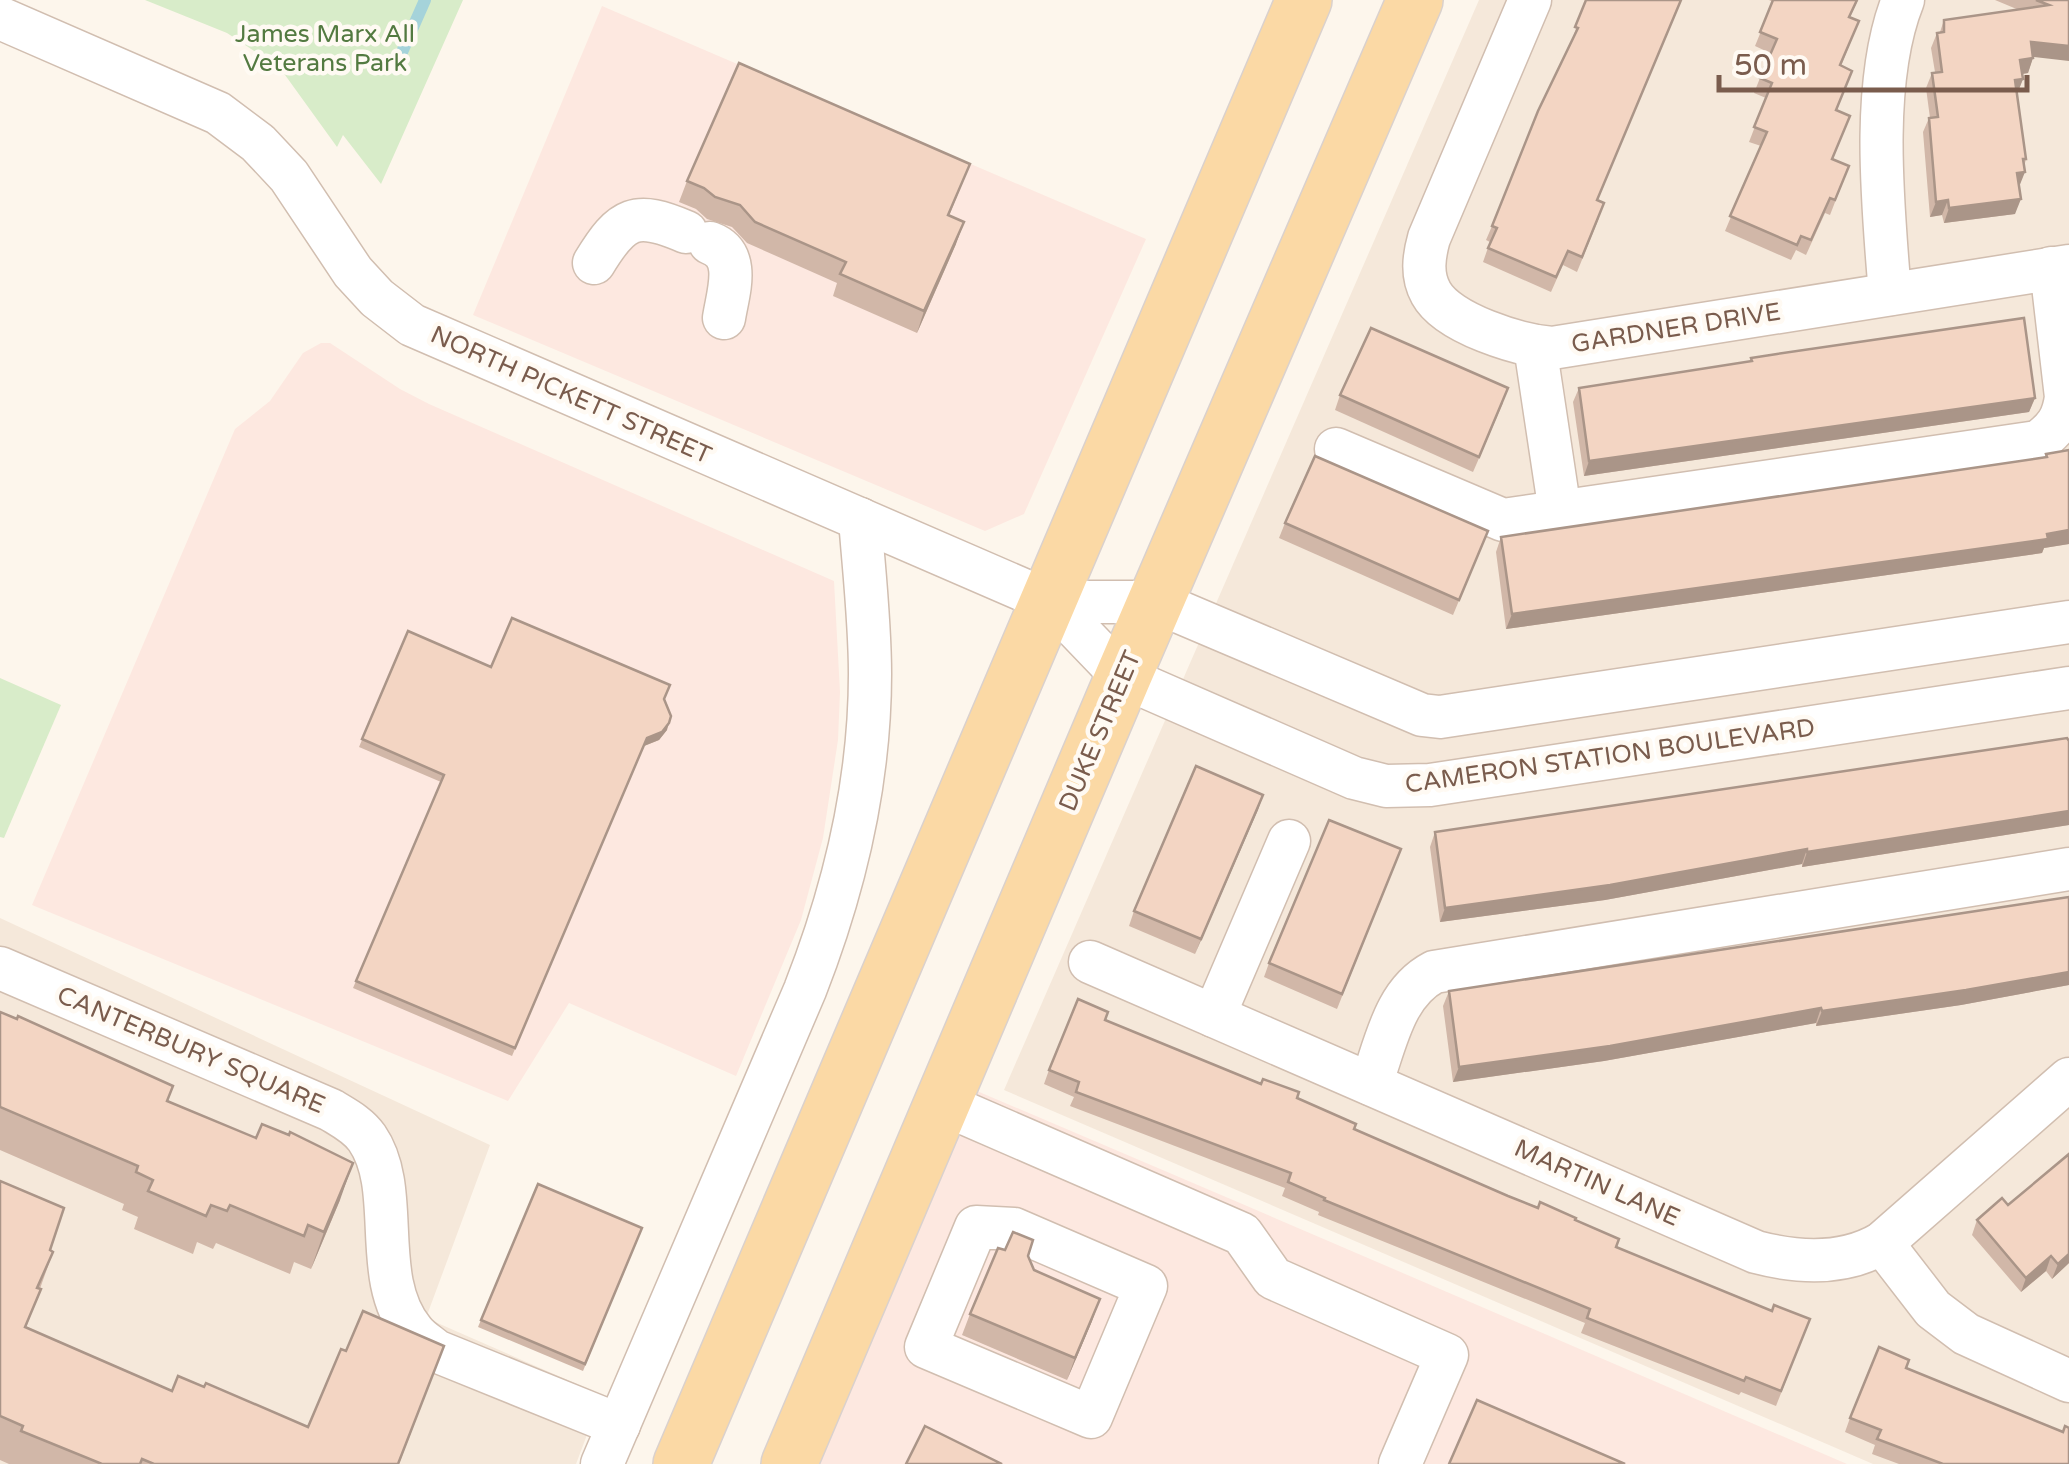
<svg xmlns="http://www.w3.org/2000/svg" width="2069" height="1464" font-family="'Varela Round',sans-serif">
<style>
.residential{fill:#f5e8da}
.commercial{fill:#fde8e0}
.green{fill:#d8ecc9}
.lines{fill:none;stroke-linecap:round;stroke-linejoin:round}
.stream{stroke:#a5d3da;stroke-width:12}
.minor-casing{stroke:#d1beb0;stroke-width:45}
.major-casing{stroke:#dad1cd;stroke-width:58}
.minor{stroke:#fff;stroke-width:42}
.major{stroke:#fbd9a5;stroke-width:55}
.wall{fill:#d1b7a8}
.shaded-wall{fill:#aa9588}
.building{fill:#f3d5c3;stroke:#aa9588;stroke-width:2.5}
.labels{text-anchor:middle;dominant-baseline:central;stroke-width:9;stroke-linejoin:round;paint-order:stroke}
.park-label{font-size:25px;fill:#537a41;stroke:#fffaf3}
.street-label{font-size:25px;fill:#7a5c4d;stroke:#fffaf3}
</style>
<rect width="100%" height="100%" fill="#fdf6ec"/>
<g class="residential">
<polygon points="1479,0 2069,0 2069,1464 1873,1464 1004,1090"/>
<polygon points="0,918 490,1145 426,1318 602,1395 576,1464 0,1464"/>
</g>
<g class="commercial">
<polygon points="602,6 1146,239 1024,514 985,531 473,315"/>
<polygon points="321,343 330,343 400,389 429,404 834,581 840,692 838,740 823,838 801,920 736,1076 569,1003 508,1101 32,905 235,429 270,401 303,353"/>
<polygon points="977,1091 1247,1206 1847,1464 819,1464"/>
</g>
<g class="green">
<polygon points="145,0 463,0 381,184 343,135 337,147 280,68 227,33"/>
<polygon points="0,678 61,705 4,838 0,837"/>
</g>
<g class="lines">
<polyline class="stream" points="395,68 425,0"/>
<defs>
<g id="minor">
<path d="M1530 0 1429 238C1424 256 1421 275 1431 293 1448 324 1519 345 1552 348L2069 266"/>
<polyline points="0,18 218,113 258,143 289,176 353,272 377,298 412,325 1051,602 1156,602 1422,715 1440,717 2069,622"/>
<path d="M710 243C742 255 728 292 724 318"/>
<path d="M594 263C622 217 635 210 686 232"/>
<path d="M1890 294C1883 207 1870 82 1903 0"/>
<polyline points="1535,346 1560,512"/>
<path d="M1336 449 1503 520 2038 442C2056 429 2063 419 2066 397L2051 268"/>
<polyline points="1051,602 1123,677 1354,778 1386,786 1430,785 2069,688"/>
<path d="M1090 962 1756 1252C1798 1263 1843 1266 1882 1243L2069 1079"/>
<path d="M0 968 331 1110C344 1118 358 1125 367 1138 403 1190 369 1277 413 1331 419 1339 429 1345 436 1351L619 1425"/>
<polyline points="1214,1016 1289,841"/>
<path d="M1371 1084C1386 1043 1394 993 1434 972L2069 869"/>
<polyline points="941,1103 1242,1234 1273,1278 1447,1355 1400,1464"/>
<polygon points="976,1227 1014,1229 1146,1286 1091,1417 926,1347"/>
<polyline points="1882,1243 1933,1309 1966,1334 2069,1381"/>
<path d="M602 1464 805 990C845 888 870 784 870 674 870 622 864 571 860 519"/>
</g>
<g id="major">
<polyline points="681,1464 1304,0"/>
<polyline points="789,1464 1123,677 1415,0"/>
</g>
</defs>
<use href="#minor" class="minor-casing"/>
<use href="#major" class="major-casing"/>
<use href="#minor" class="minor"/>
<use href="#major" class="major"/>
</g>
<g class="wall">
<polygon points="1586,0 1599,218 1577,272 1563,265 1551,292 1483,262 1490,242 1486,240 1492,226 1571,43"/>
<polygon points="1769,0 1858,0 1850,17 1859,21 1841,66 1833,160 1849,166 1830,215 1825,213 1806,255 1796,250 1791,260 1725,231 1761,146 1749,142 1766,98 1754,93 1770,53 1755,46 1773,2"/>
<polygon points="1995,0 2069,0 2033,57 2028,73 2022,74 2023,79 2017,94 2026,159 2019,187 2015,214 1944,223 1942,215 1930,217 1923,132 1929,118 1930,118 1926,88 1932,73 1935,72 1931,48 1937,33 1940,32 1944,20 2019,10"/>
<polygon points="970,164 949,216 956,244 917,333 833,296 837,283 747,243 732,227 707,219 696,209 679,202 687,181"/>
<polygon points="1751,358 2035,398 2029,412 1584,476 1573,402 1579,388 1750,362"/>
<polygon points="1340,395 1503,403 1473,472 1335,410"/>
<polygon points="2069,450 2069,544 2044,548 2042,553 1506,629 1496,552 1501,537 2045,458 2046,454"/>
<polygon points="1285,523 1488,531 1453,615 1279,538"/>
<polygon points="408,631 491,667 664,700 667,730 659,740 644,746 512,1056 353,988 441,782 359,747"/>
<polygon points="2069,741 2069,825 1802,867 1802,864 1605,900 1440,922 1430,847 1435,832"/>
<polygon points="1263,795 1195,954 1129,926 1134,911"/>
<polygon points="1395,864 1337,1009 1264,977 1269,963"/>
<polygon points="2069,897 2069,985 1961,1005 1816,1026 1816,1023 1604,1061 1453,1082 1443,1006 1449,991"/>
<polygon points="0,1012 167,1101 340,1200 311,1269 294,1262 290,1274 216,1243 213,1249 197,1242 193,1254 134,1229 138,1217 122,1210 124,1204 0,1150"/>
<polygon points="1105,1020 1297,1098 1354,1129 1508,1196 1575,1220 1616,1247 1772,1311 1810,1319 1776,1406 1741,1392 1739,1395 1581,1333 1585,1323 1318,1215 1319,1212 1282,1196 1285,1188 1070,1106 1074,1097 1044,1084 1049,1070"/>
<polygon points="0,1181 50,1250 53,1252 26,1328 172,1391 308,1427 346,1351 444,1346 399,1464 9,1464 0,1460"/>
<polygon points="538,1184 642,1228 583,1371 478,1327"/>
<polygon points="1977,1220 2069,1263 2052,1279 2046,1271 2021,1292 1972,1235"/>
<polygon points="1005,1250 1028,1256 1034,1270 1092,1321 1067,1380 962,1335 970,1314"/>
<polygon points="1907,1368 2069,1464 1899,1464 1872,1454 1875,1445 1845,1432 1850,1418"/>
</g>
<g class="shaded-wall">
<polygon points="2031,42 2069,46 2069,61 2026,56"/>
<polygon points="2033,58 2028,73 2015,75 2020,60"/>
<polygon points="2023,79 2017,94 2015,80"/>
<polygon points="2025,172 2019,187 2017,173"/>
<polygon points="2021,199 2015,214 1944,223 1949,208"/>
<polygon points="1948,200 1942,215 1930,217 1936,202"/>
<polygon points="964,222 956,244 917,333 924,311"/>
<polygon points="2035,398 2029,412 1584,476 1589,461"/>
<polygon points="2069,530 2069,544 2044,548 2042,553 1506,629 1512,614"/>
<polygon points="669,723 667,730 659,740 644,746 512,1056 647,738"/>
<polygon points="1263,795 1258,810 1195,954 1201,939"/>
<polygon points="2069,811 2069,825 1802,867 1807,852"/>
<polygon points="1807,849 1802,864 1605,900 1440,922 1445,908"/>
<polygon points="2069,972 2069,985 1961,1005 1816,1026 1822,1011"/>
<polygon points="1821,1008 1816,1023 1604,1061 1453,1082 1459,1067"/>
<polygon points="353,1163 340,1200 311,1269 324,1232"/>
<polygon points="2069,1254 2069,1263 2052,1279 2058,1264"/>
<polygon points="2051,1256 2046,1271 2021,1292 2026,1278"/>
<polygon points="1100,1299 1092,1321 1067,1380 1075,1358"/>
</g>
<g class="building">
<polygon points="1586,0 1681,0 1597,200 1604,203 1582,257 1568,251 1556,277 1488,248 1497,228 1492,226 1538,111 1578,28 1575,27"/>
<polygon points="1773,0 1857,0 1849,17 1859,21 1840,65 1852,71 1836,110 1850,116 1832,159 1849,166 1835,200 1830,198 1811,240 1801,236 1797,245 1730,216 1767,132 1754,127 1772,83 1760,78 1777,39 1760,32"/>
<polygon points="2036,0 2069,0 2069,46 2031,42 2033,58 2020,60 2023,79 2015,80 2026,159 2023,159 2025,172 2017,173 2021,199 1949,208 1948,200 1936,202 1929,118 1938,117 1932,73 1942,72 1937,33 1944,32 1944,20 2049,5"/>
<polygon points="739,63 970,164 948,215 964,222 924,311 840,274 846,262 755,222 740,205 715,197 704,188 687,181"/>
<polygon points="2024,318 2035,398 1589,461 1579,388 1752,361 1751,358 1777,354"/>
<polygon points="1371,328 1508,388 1479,457 1340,395"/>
<polygon points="2069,450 2069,530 2047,534 2048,539 1512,614 1501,537 2047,457 2046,454"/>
<polygon points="1315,456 1488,531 1459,600 1285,523"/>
<polygon points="512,618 670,685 664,699 671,716 669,723 662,732 647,738 515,1048 356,981 444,775 362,739 408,631 491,667"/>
<polygon points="2067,738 2069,741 2069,811 1807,852 1807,849 1610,885 1445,908 1435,832"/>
<polygon points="1196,766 1263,795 1201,939 1134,911"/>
<polygon points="1329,820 1401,849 1342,994 1269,963"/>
<polygon points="2069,897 2069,972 1966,990 1822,1011 1821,1008 1610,1046 1459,1067 1449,991"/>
<polygon points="1078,999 1108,1012 1105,1020 1261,1084 1263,1079 1299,1092 1297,1098 1356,1124 1354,1129 1508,1196 1538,1208 1540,1202 1576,1218 1575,1220 1619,1239 1616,1247 1772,1311 1774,1305 1810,1319 1781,1391 1746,1377 1744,1381 1587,1318 1590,1309 1324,1200 1325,1198 1288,1182 1291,1173 1076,1092 1079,1082 1049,1070"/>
<polygon points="0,1012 17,1019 18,1016 173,1086 167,1101 256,1138 262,1124 289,1135 290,1132 353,1163 324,1232 308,1225 304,1236 230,1205 227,1211 211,1205 206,1216 148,1191 153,1180 136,1172 138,1166 0,1107"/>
<polygon points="2069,1154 2069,1254 2058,1264 2051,1256 2026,1278 1977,1220 2002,1198 2008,1205"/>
<polygon points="0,1181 64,1208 50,1250 53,1252 37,1288 41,1289 25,1327 172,1391 178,1376 204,1387 206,1383 308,1427 341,1349 346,1351 363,1311 444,1346 398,1464 154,1464 142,1459 140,1464 102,1464 21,1431 23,1426 0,1416"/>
<polygon points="538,1184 642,1228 585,1364 481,1320"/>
<polygon points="1013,1232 1033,1240 1028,1256 1034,1270 1100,1299 1075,1358 970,1314 998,1248 1005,1250"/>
<polygon points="1879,1347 1909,1360 1906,1368 2063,1432 2065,1426 2069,1428 2069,1464 1943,1464 1877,1439 1881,1430 1850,1418"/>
<polygon points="1477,1400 1625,1464 1449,1464"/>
<polygon points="925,1426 1002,1464 906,1464"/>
</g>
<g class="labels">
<g class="park-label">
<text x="325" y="34">James Marx All<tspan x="325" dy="29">Veterans Park</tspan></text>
</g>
<g class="street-label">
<text transform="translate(1676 328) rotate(-9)">GARDNER DRIVE</text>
<text transform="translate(571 395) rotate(24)">NORTH PICKETT STREET</text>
<text transform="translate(1100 731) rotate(-67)">DUKE STREET</text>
<text transform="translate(1610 756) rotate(-8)">CAMERON STATION BOULEVARD</text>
<text transform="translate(191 1050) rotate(23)">CANTERBURY SQUARE</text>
<text transform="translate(1597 1183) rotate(24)">MARTIN LANE</text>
</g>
</g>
<path d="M1719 75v15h308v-15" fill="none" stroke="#7a5c4d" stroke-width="5"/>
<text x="1734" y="75" font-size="30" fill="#7a5c4d" stroke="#fffaf3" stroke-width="8" paint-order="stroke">50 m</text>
</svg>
